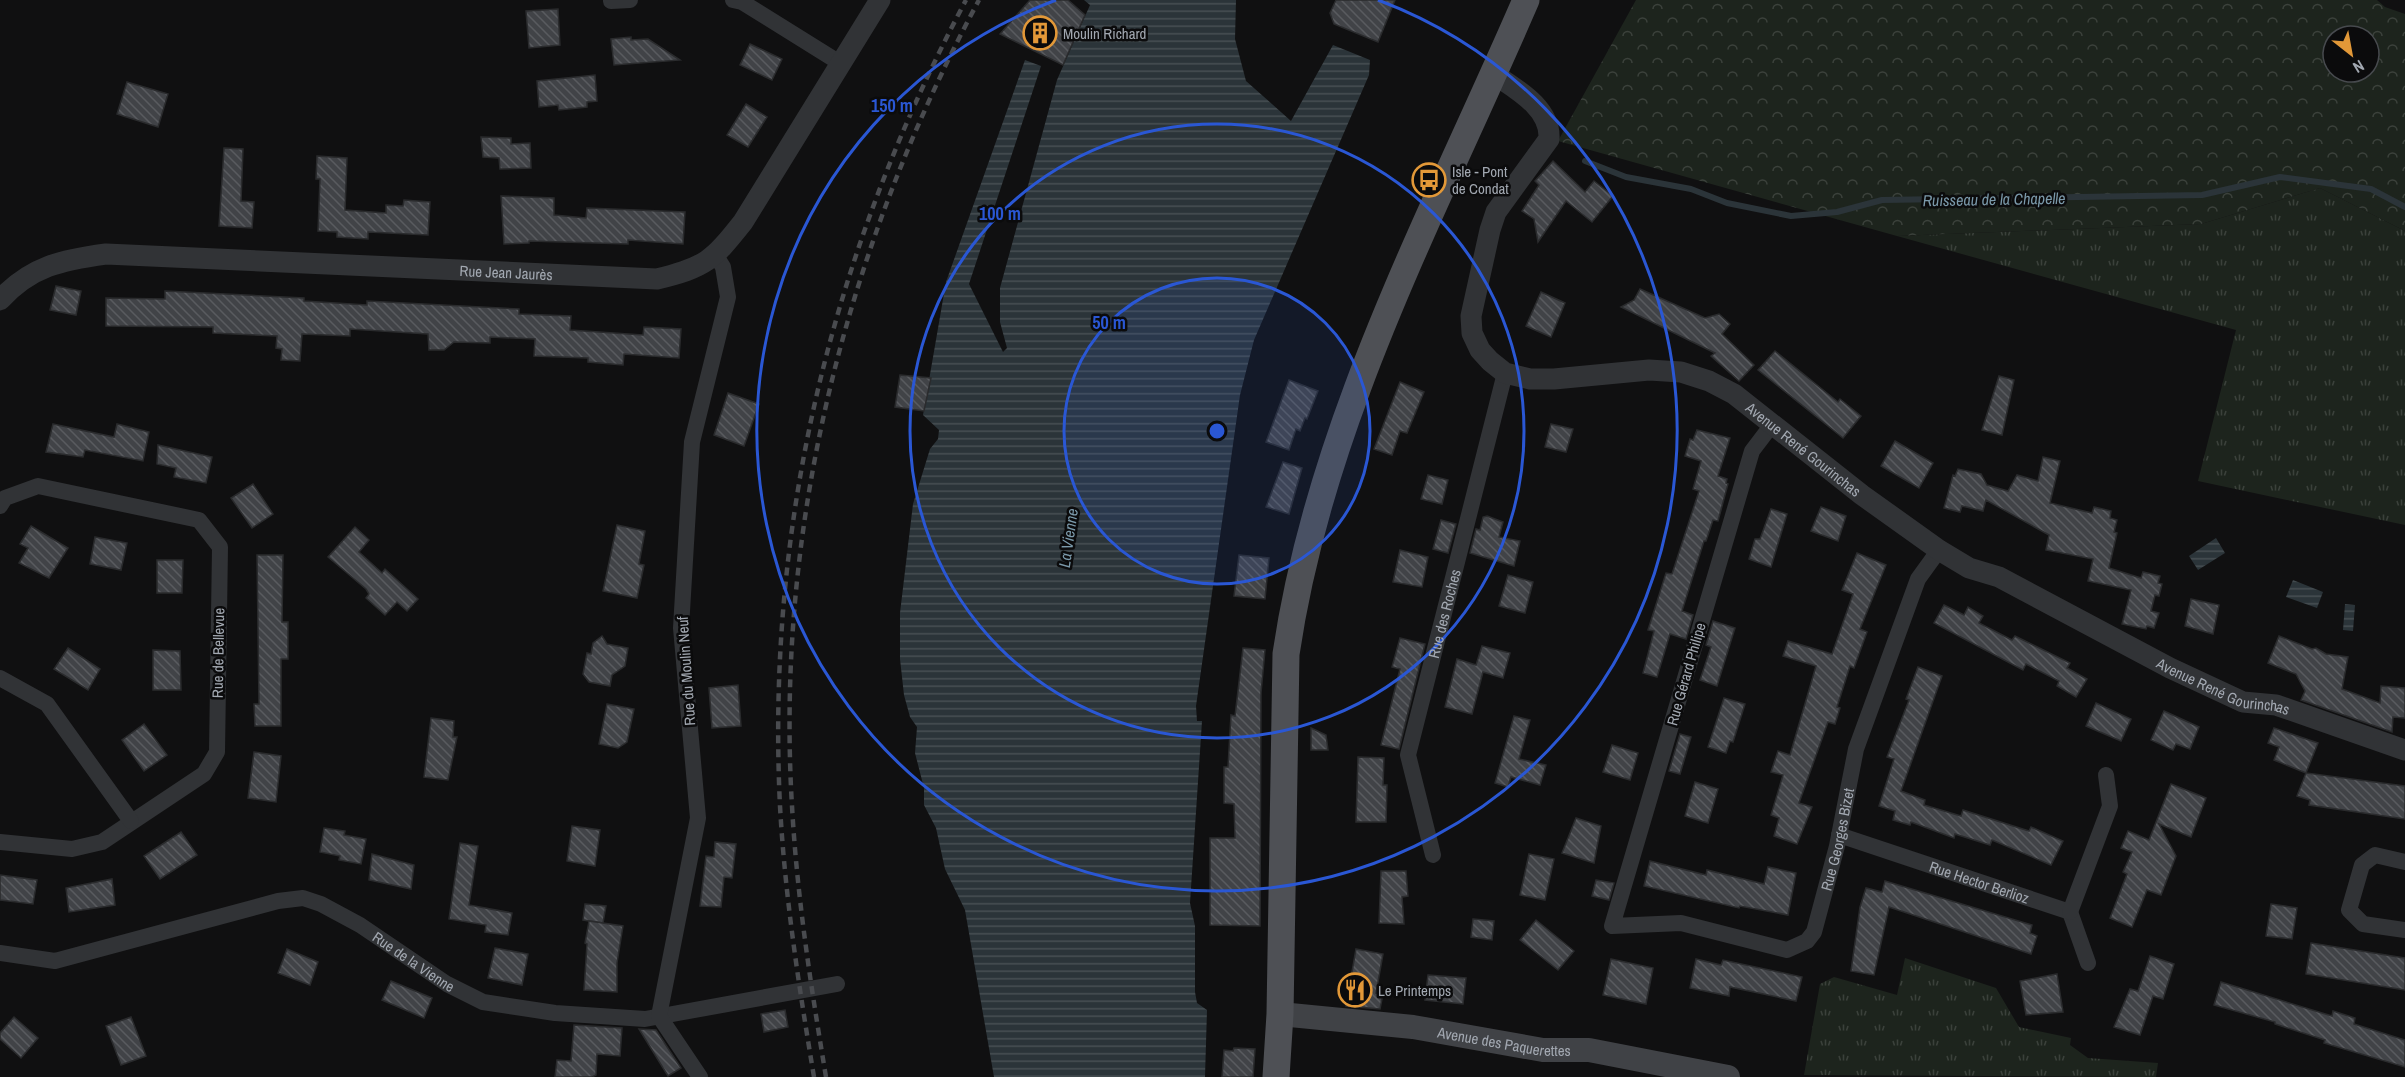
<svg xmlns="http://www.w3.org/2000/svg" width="2405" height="1077" font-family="'Archivo Narrow',sans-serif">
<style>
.grass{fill:url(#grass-tufts)}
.forest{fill:url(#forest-crowns);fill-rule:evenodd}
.water{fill:url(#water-rules)}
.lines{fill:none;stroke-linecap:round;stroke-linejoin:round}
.stream{stroke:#2b3439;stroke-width:6}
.building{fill:url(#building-back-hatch);stroke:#2a2b2d;stroke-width:1.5}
.minor{stroke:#313336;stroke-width:16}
.tertiary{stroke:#313336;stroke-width:21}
.secondary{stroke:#404246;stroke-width:24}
.primary{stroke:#4e5055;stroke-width:27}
.rail{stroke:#494b4f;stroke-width:4.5;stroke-dasharray:8 6;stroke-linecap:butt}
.ring{fill:none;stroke:#2a57d4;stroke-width:3}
.labels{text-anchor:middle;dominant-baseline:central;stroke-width:5;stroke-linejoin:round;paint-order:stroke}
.poi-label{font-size:15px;fill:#a2a8b1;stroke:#0b0b0c;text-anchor:start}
.street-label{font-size:15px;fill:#a2a8b1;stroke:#0b0b0c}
.water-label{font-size:16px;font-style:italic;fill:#7b99aa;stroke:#0b0b0c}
.centre{fill:#2a57d4;stroke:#0b0b0c;stroke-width:3}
.ring-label{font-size:18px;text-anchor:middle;font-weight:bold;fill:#2a57d4;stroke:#0b0b0c;stroke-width:5;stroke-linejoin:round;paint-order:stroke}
</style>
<defs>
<pattern id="grass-tufts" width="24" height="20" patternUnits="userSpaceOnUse" patternTransform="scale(1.5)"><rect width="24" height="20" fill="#1d241d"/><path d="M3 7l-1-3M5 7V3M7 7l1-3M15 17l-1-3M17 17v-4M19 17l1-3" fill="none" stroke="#3b413b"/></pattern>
<pattern id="forest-crowns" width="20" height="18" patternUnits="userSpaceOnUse" patternTransform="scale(1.5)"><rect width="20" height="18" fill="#1d241d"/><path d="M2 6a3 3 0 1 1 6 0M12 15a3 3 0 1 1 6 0" fill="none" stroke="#3b413b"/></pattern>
<pattern id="water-rules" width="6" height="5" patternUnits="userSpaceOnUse" patternTransform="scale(1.5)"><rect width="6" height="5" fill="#2b3439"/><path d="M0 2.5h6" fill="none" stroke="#474f53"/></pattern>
<pattern id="building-back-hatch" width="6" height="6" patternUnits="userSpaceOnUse" patternTransform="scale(1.5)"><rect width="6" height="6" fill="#414347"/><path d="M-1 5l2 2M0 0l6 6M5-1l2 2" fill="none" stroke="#595b5f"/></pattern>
</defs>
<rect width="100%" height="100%" fill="#101011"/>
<g class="grass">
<polygon points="2320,188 2405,231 2405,525 2198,481 2236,330 1897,236 2201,224"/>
<polygon points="1905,958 1996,988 2019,1027 2071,1038 2070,1045 2088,1058 2158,1063 2156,1077 1804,1075 1820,984 1834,977 1897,995"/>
</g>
<path class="forest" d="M1636 0H2377L2385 7 2405 14V231L2320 188 2201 224 1897 236 1558 141ZM2333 36H2369V72H2333Z"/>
<g class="water">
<polygon points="1084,0 1236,0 1235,39 1246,81 1291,121 1333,45 1370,60 1369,75 1254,340 1240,395 1196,706 1197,721 1202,721 1190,903 1195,926 1195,992 1197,1003 1207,1010 1205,1077 994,1077 965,910 945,869 936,828 924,805 924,788 915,753 917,727 910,717 904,695 900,659 900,613 913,504 930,449 938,439 939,430 923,415 946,282 1025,60 1041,66 969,284 1003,352 1007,348 1000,322 1000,288 1057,80 1090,5"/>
<polygon points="2216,538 2225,553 2198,570 2189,556"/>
<polygon points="2293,580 2323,592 2317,608 2286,597"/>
<polygon points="2345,604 2355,605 2353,631 2343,630"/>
</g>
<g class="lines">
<polyline class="stream" points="1585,161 1626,177 1691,189 1727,203 1791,216 1837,212 1882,200 2202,195 2280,177 2371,189 2405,207"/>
</g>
<g class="building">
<polygon points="1030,0 1068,0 1085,15 1063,65 1000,34"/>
<polygon points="1336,0 1395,0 1378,42 1334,24 1330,13"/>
<polygon points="558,9 560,45 529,48 526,11"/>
<polygon points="631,37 631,40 648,39 680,60 614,65 611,39"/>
<polygon points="750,44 782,59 772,80 740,65"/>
<polygon points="595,75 597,101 587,102 587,107 559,110 558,105 539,107 537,81"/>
<polygon points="127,82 168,94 158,127 117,114"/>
<polygon points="746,104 767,117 748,147 727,135"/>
<polygon points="481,137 511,138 511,144 530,143 531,168 500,169 499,158 483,157"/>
<polygon points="224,148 243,149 241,201 254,202 252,228 219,226"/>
<polygon points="317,156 347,158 345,210 386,213 386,205 403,206 404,200 430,202 428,235 368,232 368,239 337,237 337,232 318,231 320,179 316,179"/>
<polygon points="1553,161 1585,192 1594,181 1613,196 1592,222 1566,201 1538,242 1534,219 1522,211 1539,185 1535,181"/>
<polygon points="501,196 554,198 554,215 586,218 587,208 685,212 683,244 628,240 628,244 529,241 529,243 504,244"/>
<polygon points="56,286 81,291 76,315 50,310"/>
<polygon points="1640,289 1705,318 1719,314 1730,324 1722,334 1754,365 1739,381 1711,356 1715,353 1621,307 1634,300"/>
<polygon points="165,291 304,298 304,301 367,305 367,301 519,309 519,314 571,316 570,330 643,335 644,327 681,329 679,358 624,354 623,365 588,362 588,358 534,356 535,339 490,337 490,343 454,342 444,350 429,350 428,334 350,329 350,336 302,334 300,361 281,360 282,349 276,348 277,336 213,333 213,327 106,326 106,298 165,299"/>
<polygon points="1541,292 1565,303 1551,337 1526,326"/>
<polygon points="1775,351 1838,402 1840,399 1861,416 1843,438 1758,370"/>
<polygon points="900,375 931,378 924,411 895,407"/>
<polygon points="1999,376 2014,380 2002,435 1982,430"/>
<polygon points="1289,380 1318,391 1307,419 1305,418 1300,431 1296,429 1289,450 1266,442"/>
<polygon points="1400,382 1424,392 1407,433 1400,431 1392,455 1374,449"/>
<polygon points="728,393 759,404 744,446 714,435"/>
<polygon points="53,424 114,437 117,424 149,432 143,461 85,450 83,457 46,452"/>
<polygon points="1551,424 1573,429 1566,452 1545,447"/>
<polygon points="1697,430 1730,438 1718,476 1727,479 1726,483 1728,484 1718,521 1713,520 1706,541 1704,541 1682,611 1693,615 1686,639 1670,634 1657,677 1643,673 1654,631 1648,630 1666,573 1672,574 1699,491 1693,489 1701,461 1685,456 1690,439 1693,440"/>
<polygon points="1895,441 1933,463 1919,488 1881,466"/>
<polygon points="158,445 212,457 206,483 174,477 176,468 157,464"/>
<polygon points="2043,457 2060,461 2050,503 2092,513 2094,507 2111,511 2110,518 2117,520 2114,532 2117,533 2109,568 2141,578 2143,572 2160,576 2158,583 2162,584 2159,596 2155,595 2151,611 2159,613 2154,628 2147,626 2146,629 2122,624 2131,590 2088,581 2093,559 2046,550 2049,535 1986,500 1983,511 1962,506 1960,512 1944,508 1953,475 1955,476 1958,469 1981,474 1987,485 2008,491 2017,475 2038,481"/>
<polygon points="1283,462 1302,468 1289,514 1266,507"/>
<polygon points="1428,475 1448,480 1442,504 1421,499"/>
<polygon points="253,484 273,514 252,528 231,498"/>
<polygon points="1821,507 1846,516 1838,541 1811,531"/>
<polygon points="1771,509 1787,514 1771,567 1749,559 1755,539 1760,539"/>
<polygon points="1487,516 1503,522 1499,537 1520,541 1514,566 1470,553 1476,529 1480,530 1483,517"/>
<polygon points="1441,520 1456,524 1448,553 1433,549"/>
<polygon points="617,525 645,531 639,564 644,565 637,598 603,591"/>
<polygon points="31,526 68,548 49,578 19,563 28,548 20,544"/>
<polygon points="355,527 369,540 359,552 382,573 385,569 418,599 407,611 397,602 385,615 366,598 369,594 366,589 328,557"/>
<polygon points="95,537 127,543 121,570 90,564"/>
<polygon points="1400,550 1428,557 1422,587 1393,582"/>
<polygon points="1857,553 1886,565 1860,629 1867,632 1854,668 1850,666 1837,707 1840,708 1835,724 1828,722 1799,803 1812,807 1797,844 1774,836 1779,818 1771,815 1783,775 1771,772 1778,751 1790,755 1816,666 1783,656 1788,641 1832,654 1853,594 1842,590"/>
<polygon points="257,555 283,555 282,622 288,622 288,659 281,659 281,726 255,726 254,704 259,704"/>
<polygon points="1239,555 1269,558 1265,599 1234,596"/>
<polygon points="157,560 183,560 182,593 157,593"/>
<polygon points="1508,575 1533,582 1525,613 1499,606"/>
<polygon points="2191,599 2219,605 2213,634 2185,626"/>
<polygon points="1944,605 1964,615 1968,607 1983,616 1979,623 2012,640 2015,636 2070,663 2067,668 2087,679 2076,697 2057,686 2059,681 2026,664 2023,670 1934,623"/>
<polygon points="1713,621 1735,628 1717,686 1700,680 1711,647 1706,645"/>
<polygon points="602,636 607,644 628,648 625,666 612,675 610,686 589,682 583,674 587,653 591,654 593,643"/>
<polygon points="2279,636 2312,649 2316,648 2326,654 2348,657 2342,689 2380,703 2381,686 2405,688 2405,718 2393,717 2392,732 2301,700 2305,691 2296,674 2268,663"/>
<polygon points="1400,638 1425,644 1399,749 1381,745 1400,669 1392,667"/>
<polygon points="1482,646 1510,653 1503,678 1483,672 1472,714 1445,707 1457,659 1476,665"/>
<polygon points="68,648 100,669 88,690 54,669"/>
<polygon points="1243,648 1265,650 1261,693 1260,926 1210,925 1210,838 1235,838 1234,804 1224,803 1224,767 1228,767 1231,715 1235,716"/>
<polygon points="153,650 180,651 181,690 153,690"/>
<polygon points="1918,667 1942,676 1901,791 1925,800 1924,805 1961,816 1963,810 2029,831 2031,827 2063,841 2051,865 1992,840 1990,845 1955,834 1954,838 1911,822 1910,825 1893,820 1895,811 1879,806 1894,759 1887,757 1909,700 1906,699"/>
<polygon points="738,685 741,726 712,728 709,688"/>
<polygon points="1724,698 1745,704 1733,742 1730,741 1726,753 1708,747"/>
<polygon points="2096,703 2131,719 2121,741 2086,726"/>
<polygon points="607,704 634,709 627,742 618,748 599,744"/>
<polygon points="2164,711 2199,727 2190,749 2176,744 2173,750 2151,740"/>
<polygon points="1514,716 1530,720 1519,759 1546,765 1540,785 1511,777 1508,787 1495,783"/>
<polygon points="431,718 454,721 453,737 457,737 448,780 424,777"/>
<polygon points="144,724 167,755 144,771 122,740"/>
<polygon points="1311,728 1326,735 1328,750 1311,750"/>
<polygon points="2274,728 2318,743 2306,773 2405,786 2405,819 2309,805 2310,800 2297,796 2306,773 2274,760 2279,747 2268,743"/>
<polygon points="1680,734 1691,737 1680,774 1669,771"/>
<polygon points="1612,745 1638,753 1630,780 1603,772"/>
<polygon points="254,752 281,756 276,802 248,798"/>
<polygon points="1358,757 1384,758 1383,785 1387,785 1386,822 1356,822"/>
<polygon points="1695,782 1718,789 1708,823 1685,816"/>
<polygon points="2171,784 2206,798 2191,837 2159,824 2176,856 2161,895 2147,890 2132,927 2110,918 2127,874 2123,872 2132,852 2121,848 2128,831 2149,840"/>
<polygon points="1576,818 1601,826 1594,863 1562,853"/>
<polygon points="572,826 600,830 595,866 567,861"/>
<polygon points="324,828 345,831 344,835 366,839 361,864 339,860 340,856 320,852"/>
<polygon points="181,832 197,855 160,879 144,856"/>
<polygon points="715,842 736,844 732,878 724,877 721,907 700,906 706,856 714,857"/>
<polygon points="460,843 478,846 469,905 512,913 508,935 485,932 486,925 449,919"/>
<polygon points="372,854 414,865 411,889 369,880"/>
<polygon points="1529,854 1554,859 1545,900 1520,895"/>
<polygon points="1650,861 1706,875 1707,870 1764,884 1768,867 1796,873 1788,915 1740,906 1739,908 1644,886"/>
<polygon points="1381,871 1406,871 1408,896 1402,897 1404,924 1379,923"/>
<polygon points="0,875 37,880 33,904 0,900"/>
<polygon points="112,879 115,905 69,912 66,888"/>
<polygon points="1596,880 1614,883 1609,900 1592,896"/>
<polygon points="1885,881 2032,925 2030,933 2037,936 2031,954 1889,907 1874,975 1851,971 1860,907 1866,888 1882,892"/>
<polygon points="585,904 606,906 603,923 583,920"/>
<polygon points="2271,904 2297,908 2292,939 2266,936"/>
<polygon points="1473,919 1494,921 1492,940 1471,937"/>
<polygon points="1536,920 1574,951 1558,970 1520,940"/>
<polygon points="589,921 623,926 617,963 617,992 584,990 587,944 585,943"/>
<polygon points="2311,943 2405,958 2405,990 2306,974"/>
<polygon points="495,948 528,954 522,985 488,978"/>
<polygon points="287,949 318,962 310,985 278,973"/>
<polygon points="1356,949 1383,954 1376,993 1383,994 1380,1009 1346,1006"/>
<polygon points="2150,956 2174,964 2163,999 2153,996 2140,1035 2114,1027 2130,989 2138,991"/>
<polygon points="1611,959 1653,968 1646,1004 1603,995"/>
<polygon points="1696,959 1721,965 1723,960 1802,977 1796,1001 1730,987 1729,996 1690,988"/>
<polygon points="2057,974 2063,1012 2026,1015 2020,981"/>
<polygon points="1428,975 1466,978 1463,1004 1425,1000"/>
<polygon points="391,981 432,998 424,1018 382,1000"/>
<polygon points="2221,982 2332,1016 2333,1011 2355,1018 2354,1024 2405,1040 2405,1067 2324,1043 2325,1040 2275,1024 2275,1022 2214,1005"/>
<polygon points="785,1010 788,1027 764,1032 761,1014"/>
<polygon points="14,1017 38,1038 21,1058 0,1039 0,1033"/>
<polygon points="131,1017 146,1056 121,1065 106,1026"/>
<polygon points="574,1025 622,1028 620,1056 597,1054 596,1075 592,1077 555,1077 557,1060 571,1061"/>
<polygon points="639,1029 656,1030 681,1068 668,1076"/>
<polygon points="1234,1048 1255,1049 1253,1077 1222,1077 1224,1050 1233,1051"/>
</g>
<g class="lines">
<g class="minor">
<polyline points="733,0 742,2 840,63"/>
<polyline points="611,1 630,0"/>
<path id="s1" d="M1771 426 1752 451 1612 926 1681 923 1787 950 1807 941 1814 932 1837 846 1856 749 1918 579 1939 550"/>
<polyline points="0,506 5,498 38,486 199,520 220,547 217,752 204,774 102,842 72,849 0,842"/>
<polyline points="0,678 47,704 131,821"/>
<path id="s2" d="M1839 835 2070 912 2088 963"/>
<path id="s3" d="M1433 855 1408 755 1505 373"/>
<polyline points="2405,862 2375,855 2362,865 2349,910 2363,924 2405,930"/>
<polyline points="2070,912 2110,806 2106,775"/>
<path id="s4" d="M0 953 55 961 278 901 303 898 321 904 360 925 447 984 483 1002 555 1013 645 1019 837 984"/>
<polyline points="700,1077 659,1016 698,818 681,628 692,442 728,297 723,267 716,256"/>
</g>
<g class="tertiary">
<path id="s5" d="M1494 74C1516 89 1551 108 1549 139L1496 212 1490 230 1471 316 1472 333 1480 350 1490 361 1505 373 1530 379H1554L1649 370 1681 372 1709 381 1734 394 1862 495 1939 550 1969 568 1999 577 2170 668 2243 702 2276 705 2405 750"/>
<path id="s6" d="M0 300C31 266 62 260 106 254L657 279C706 267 712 261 743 222L880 0"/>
</g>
<path class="secondary" id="s7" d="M1280 1014 1413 1027 1543 1050H1589L1728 1077"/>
<path class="primary" d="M1276 1077 1280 1014 1286 654C1320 422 1434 213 1526 0"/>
<g class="rail">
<path d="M814 1077C799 987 785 897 780 806 766 521 833 250 966 0"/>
<path d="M826 1077C811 987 797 897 792 806 775 526 847 245 979 0"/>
</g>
</g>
<circle cx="1217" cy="431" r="153" fill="#2a57d4" fill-opacity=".12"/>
<g class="ring">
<circle cx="1217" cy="431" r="153"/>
<circle cx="1217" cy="431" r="307"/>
<path d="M1378 0A460 460 0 1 1 1056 0"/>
</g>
<defs>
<symbol id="building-ring" viewBox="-11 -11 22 22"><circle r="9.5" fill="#0b0b0c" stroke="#e29838" stroke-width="1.5"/><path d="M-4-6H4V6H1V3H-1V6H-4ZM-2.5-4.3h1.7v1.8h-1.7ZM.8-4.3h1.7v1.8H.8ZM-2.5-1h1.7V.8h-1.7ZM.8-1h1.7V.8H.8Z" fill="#e29838"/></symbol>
<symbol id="bus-ring" viewBox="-11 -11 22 22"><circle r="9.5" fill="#0b0b0c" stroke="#e29838" stroke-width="1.5"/><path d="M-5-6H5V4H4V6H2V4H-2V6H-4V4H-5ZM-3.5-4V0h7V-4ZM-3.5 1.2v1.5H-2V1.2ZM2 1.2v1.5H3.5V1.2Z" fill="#e29838"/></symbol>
<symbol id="restaurant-ring" viewBox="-11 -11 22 22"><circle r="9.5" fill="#0b0b0c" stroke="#e29838" stroke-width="1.5"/><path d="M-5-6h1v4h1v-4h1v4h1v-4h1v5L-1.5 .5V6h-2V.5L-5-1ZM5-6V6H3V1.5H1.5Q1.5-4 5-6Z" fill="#e29838"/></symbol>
</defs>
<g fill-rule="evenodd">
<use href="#building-ring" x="1021" y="14" width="38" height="38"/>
<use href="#bus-ring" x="1410" y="161" width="38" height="38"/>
<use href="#restaurant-ring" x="1336" y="971" width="38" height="38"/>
</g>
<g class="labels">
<g class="poi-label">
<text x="1063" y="33">Moulin Richard</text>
<text x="1452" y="171">Isle - Pont<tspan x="1452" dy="17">de Condat</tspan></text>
<text x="1378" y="990">Le Printemps</text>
</g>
<g class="street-label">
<text stroke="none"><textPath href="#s6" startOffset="519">Rue Jean Jaurès</textPath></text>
<text stroke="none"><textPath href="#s5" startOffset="680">Avenue René Gourinchas</textPath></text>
<text stroke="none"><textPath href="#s3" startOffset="249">Rue des Roches</textPath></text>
<text transform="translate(218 653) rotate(-89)">Rue de Bellevue</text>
<text transform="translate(686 671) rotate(-94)">Rue du Moulin Neuf</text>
<text transform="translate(1686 674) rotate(-74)">Rue Gérard Philipe</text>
<text stroke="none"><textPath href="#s5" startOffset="1166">Avenue René Gourinchas</textPath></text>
<text stroke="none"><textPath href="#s1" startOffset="834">Rue Georges Bizet</textPath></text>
<text stroke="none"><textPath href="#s2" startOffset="148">Rue Hector Berlioz</textPath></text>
<text stroke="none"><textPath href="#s4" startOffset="440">Rue de la Vienne</textPath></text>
<text stroke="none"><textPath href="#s7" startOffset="226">Avenue des Paquerettes</textPath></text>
</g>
<g class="water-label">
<text transform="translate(1994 199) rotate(-1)">Ruisseau de la Chapelle</text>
<text transform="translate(1068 538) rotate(-82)">La Vienne</text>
</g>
</g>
<circle cx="1217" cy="431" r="9" class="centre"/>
<g class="ring-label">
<text x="892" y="112">150 m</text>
<text x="1000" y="220">100 m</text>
<text x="1109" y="329">50 m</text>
</g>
<g transform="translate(2351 54) rotate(149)"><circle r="28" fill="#0b0b0c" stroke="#474a4e" stroke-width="1.5"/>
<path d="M0-4.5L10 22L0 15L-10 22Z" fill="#e29838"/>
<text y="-9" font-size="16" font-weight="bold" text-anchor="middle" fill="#a2a8b1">N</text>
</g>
</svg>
